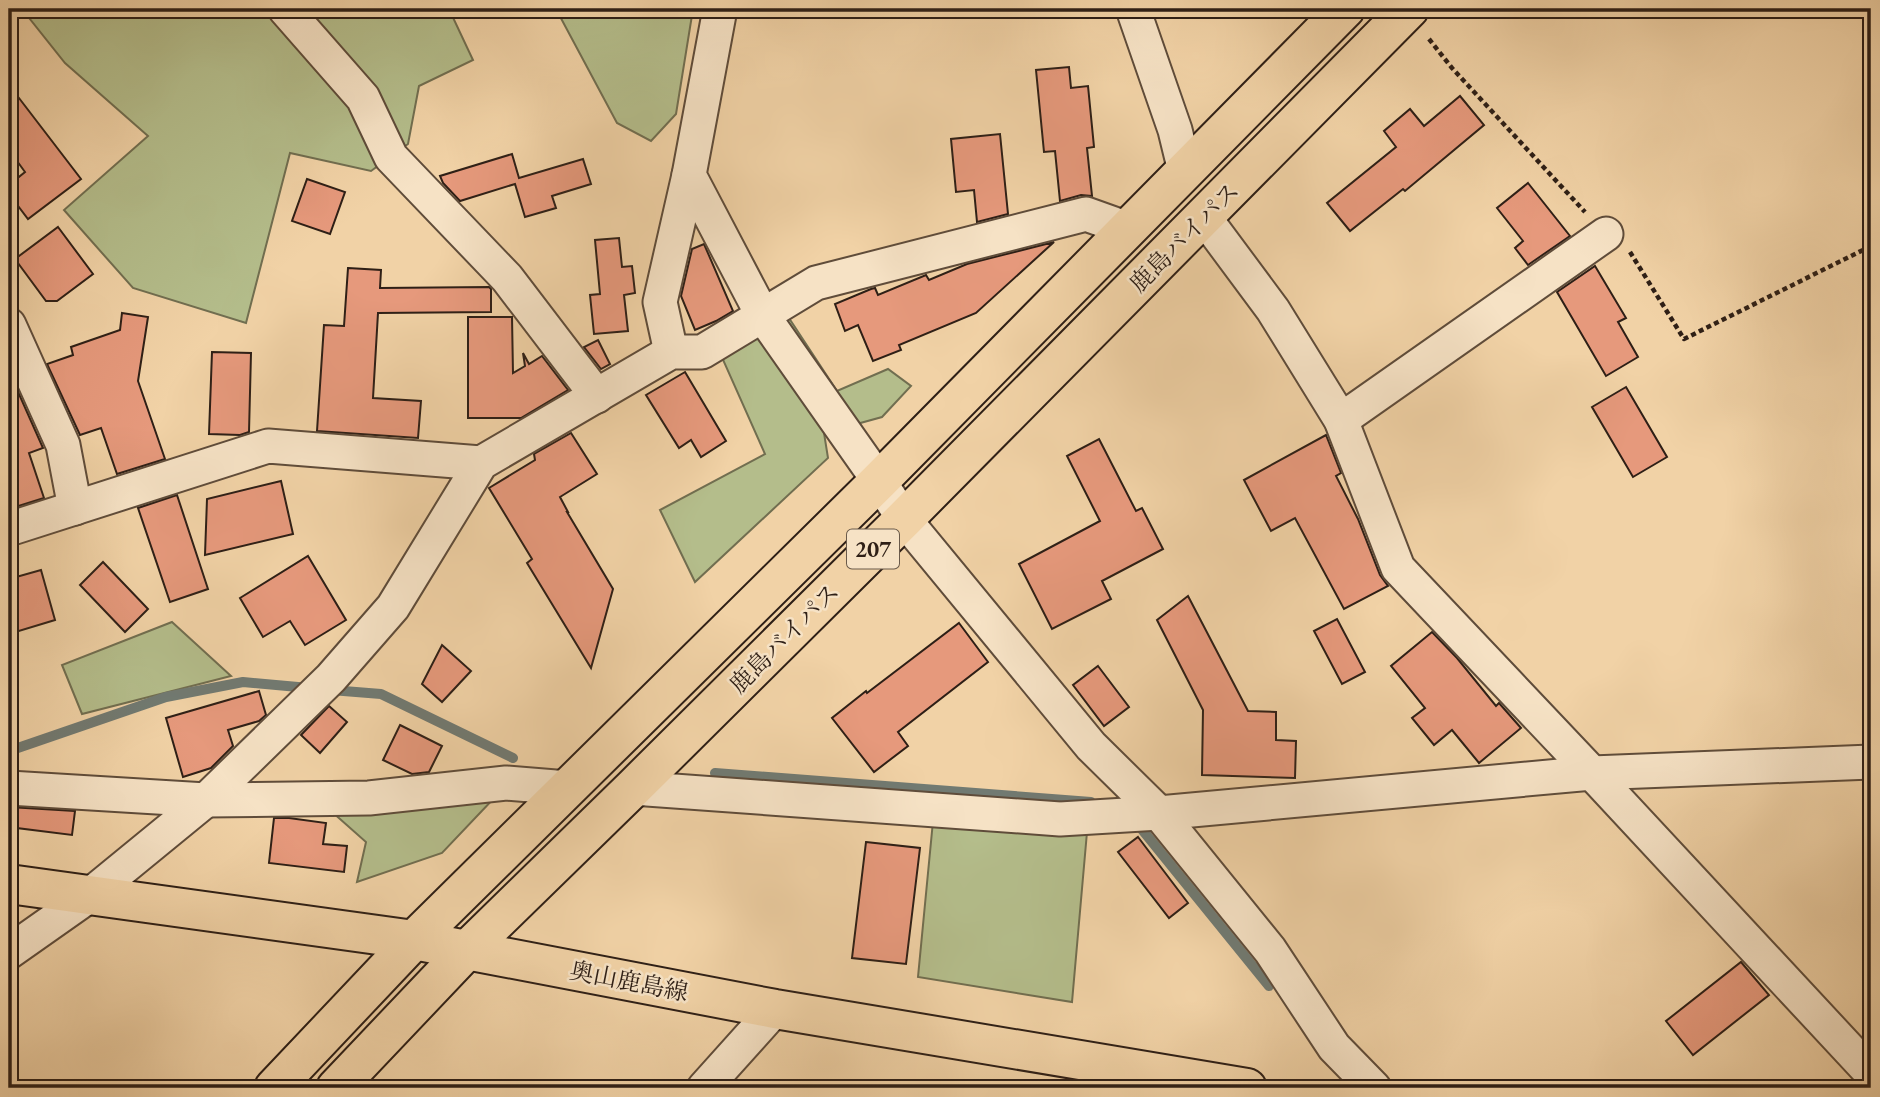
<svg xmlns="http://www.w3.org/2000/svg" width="1880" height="1097" font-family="'EB Garamond','Noto Serif JP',serif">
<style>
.green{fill:#b4bd8b;stroke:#716e50;stroke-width:2}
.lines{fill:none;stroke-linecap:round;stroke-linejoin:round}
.stream{stroke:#717a72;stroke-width:10}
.building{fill:#e6997c;stroke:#2e1f16;stroke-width:2}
.minor-casing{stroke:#5f4c3a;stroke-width:37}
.major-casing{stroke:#2e1f16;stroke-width:42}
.highway-casing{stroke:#2e1f16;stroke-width:42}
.path{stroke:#2e1f16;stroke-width:4.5;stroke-dasharray:5 3.5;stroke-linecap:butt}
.minor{stroke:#f6e2c5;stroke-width:33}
.major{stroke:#f1d2a6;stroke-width:38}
.highway{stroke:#f1d2a6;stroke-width:38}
.labels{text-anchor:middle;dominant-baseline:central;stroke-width:5;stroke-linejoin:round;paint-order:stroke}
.shield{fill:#f6e2c5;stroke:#6a5a4a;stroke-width:2}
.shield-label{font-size:23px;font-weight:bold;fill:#2e1f16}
.street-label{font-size:24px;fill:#2e1f16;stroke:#f6e2c5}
</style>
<rect width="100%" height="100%" fill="#f1d2a6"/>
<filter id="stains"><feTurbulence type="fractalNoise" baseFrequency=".00286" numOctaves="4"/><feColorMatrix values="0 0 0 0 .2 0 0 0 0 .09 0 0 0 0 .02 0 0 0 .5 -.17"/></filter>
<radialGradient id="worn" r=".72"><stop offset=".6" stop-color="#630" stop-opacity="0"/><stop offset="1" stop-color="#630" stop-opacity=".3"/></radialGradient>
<g class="green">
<polygon points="22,9 449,9 473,60 419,86 408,144 371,171 290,153 246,323 133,288 64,210 148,136 65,63"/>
<polygon points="556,9 693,9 676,114 651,141 617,123"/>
<polygon points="785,312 837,391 888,369 911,386 882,417 824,433 828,458 695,582 660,510 765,454 720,353"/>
<polygon points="172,622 231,676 82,714 62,665"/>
<polygon points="497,795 442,853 357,882 366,842 331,811"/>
<polygon points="933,821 1087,832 1072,1002 918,977"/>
</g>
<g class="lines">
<g class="stream">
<polyline points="331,690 381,694 513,758"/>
<polyline points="9,751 166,697 243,682 309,688"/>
<polyline points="715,773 1091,802"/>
<polyline points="1136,822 1269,986"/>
</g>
</g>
<g class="building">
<polygon points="1069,67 1071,88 1088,86 1094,147 1087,148 1092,196 1081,195 1060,201 1055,151 1044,152 1036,70"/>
<polygon points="9,85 81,179 28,219 9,194 9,185 25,172 9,150"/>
<polygon points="1460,96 1484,125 1405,191 1403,189 1350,231 1327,203 1396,147 1384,131 1410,109 1424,126"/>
<polygon points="1000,134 1008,214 977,222 974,190 956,192 951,139"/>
<polygon points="512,154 519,178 583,159 591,184 552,196 556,208 525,217 515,184 460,201 443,183 440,176"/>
<polygon points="307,179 345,192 330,234 292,221"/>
<polygon points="1528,183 1570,236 1528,265 1515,248 1523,241 1497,208"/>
<polygon points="58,227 93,274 57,301 46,301 15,259"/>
<polygon points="619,238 622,267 632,266 635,293 624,295 628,331 594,334 590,295 600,294 595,240"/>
<polygon points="1054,242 976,313 899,345 901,350 873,361 858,325 845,331 835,304 871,289 875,288 878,295 926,275 929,280 967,264"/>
<polygon points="704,244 733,311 716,321 695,330 681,296 692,249"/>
<polygon points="1595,266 1626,318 1618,322 1638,357 1606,376 1557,292"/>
<polygon points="348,268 381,270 380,288 489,287 491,289 491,312 378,313 373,398 421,401 418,438 317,431 324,325 344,326"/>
<polygon points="122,313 148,317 138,381 165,459 117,474 101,428 80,435 47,364 73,355 71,347 120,330"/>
<polygon points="468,317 512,317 513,373 525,366 523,353 529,364 542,356 568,390 521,418 468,418"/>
<polygon points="598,340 610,364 601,369 584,347"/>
<polygon points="212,352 251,353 249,432 240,435 209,434"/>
<polygon points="685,372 726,441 701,457 691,440 679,448 646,395"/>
<polygon points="11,376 43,448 29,453 44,498 9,509 9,377"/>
<polygon points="1626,387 1667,457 1633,477 1592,407"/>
<polygon points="571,433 597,474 560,497 568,512 567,512 613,589 591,668 527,563 532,559 489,488 535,460 534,454"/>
<polygon points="1326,435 1341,473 1336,476 1358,519 1380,575 1388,586 1344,609 1295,518 1271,531 1244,480"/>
<polygon points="1099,439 1136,511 1142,508 1163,549 1102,581 1111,599 1052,629 1019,564 1100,521 1067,456"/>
<polygon points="281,481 293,534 205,555 207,499"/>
<polygon points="177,495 208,589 170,602 138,508"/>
<polygon points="308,556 346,620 305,645 290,621 263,637 240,598"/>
<polygon points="103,562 148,609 125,632 80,585"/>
<polygon points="41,570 55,620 9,634 9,579"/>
<polygon points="1188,596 1248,711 1276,712 1276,740 1296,741 1295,778 1202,775 1203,710 1157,620"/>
<polygon points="1337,619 1365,672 1342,684 1314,631"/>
<polygon points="959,623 988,662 898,732 908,746 874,772 832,718 866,691 867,693"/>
<polygon points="1432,632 1457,658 1496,706 1499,703 1521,728 1479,763 1452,730 1434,745 1412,718 1425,708 1391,666"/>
<polygon points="442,645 471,671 442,702 422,684"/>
<polygon points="1098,666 1129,707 1104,726 1073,685"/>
<polygon points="259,691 266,715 259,721 228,730 233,746 211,768 183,777 166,718"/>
<polygon points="329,706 347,722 320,753 301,735"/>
<polygon points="400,725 442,746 429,772 412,774 383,760"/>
<polygon points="9,807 75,811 72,835 9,827"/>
<polygon points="274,818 289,818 326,823 323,844 347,846 344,872 269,863"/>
<polygon points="1138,837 1188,903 1169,918 1118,852"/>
<polygon points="866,842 920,848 906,964 852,958"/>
<polygon points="1741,962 1769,995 1693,1055 1666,1021"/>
</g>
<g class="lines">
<defs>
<g id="minor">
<polyline points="285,9 363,98 391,157 507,278 597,396"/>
<polyline points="720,9 689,175 763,316 879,481 904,519 1091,746 1159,813 1270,950 1334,1047 1374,1088"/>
<polyline points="1133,9 1175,130 1185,171"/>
<polyline points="1204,217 1273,310 1341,420 1398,568 1592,773 1871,1073"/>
<polyline points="9,325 63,445 75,508"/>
<polyline points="671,352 660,302 689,175"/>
<polyline points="1341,420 1606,234"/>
<polyline points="9,529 268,446 481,463"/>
<polyline points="9,788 206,800 369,798 506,783 568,788"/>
<polyline points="633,788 1060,819 1159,813 1592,773 1871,762"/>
<polyline points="9,952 90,895 206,800 331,678 393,607 481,463 671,352 702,352 816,283 1086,214 1128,229"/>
<polyline points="704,1088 775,1009"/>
</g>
<polyline id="major" points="9,884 414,940 775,1009 1247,1088"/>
<g id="highway">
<polyline points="274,1088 414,940 879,481 1345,9"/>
<polyline points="336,1088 467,950 633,788 904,519 1409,9"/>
</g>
</defs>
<use href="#minor" class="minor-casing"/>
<use href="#major" class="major-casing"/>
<use href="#highway" class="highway-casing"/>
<g class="path">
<polyline points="1429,39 1452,68 1585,212"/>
<polyline points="1630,252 1684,339 1871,246"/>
</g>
<use href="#minor" class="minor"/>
<use href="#major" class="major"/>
<use href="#highway" class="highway"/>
</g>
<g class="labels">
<rect class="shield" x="847" y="529.5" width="52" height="39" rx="5"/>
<g class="shield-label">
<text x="873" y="549">207</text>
</g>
<g class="street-label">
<text transform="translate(1184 237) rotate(-45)">鹿島バイパス</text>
<text transform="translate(784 638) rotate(-45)">鹿島バイパス</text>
<text transform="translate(629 981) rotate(11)">奥山鹿島線</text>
</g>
</g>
<rect width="1880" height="1097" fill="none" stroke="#f1d2a6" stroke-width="35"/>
<rect x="10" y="10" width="1859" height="1076" fill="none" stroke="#2e1f16" stroke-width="3.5"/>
<rect x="18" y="18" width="1845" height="1062" fill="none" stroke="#2e1f16" stroke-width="2"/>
<rect width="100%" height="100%" filter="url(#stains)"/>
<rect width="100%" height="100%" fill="url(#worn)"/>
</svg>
